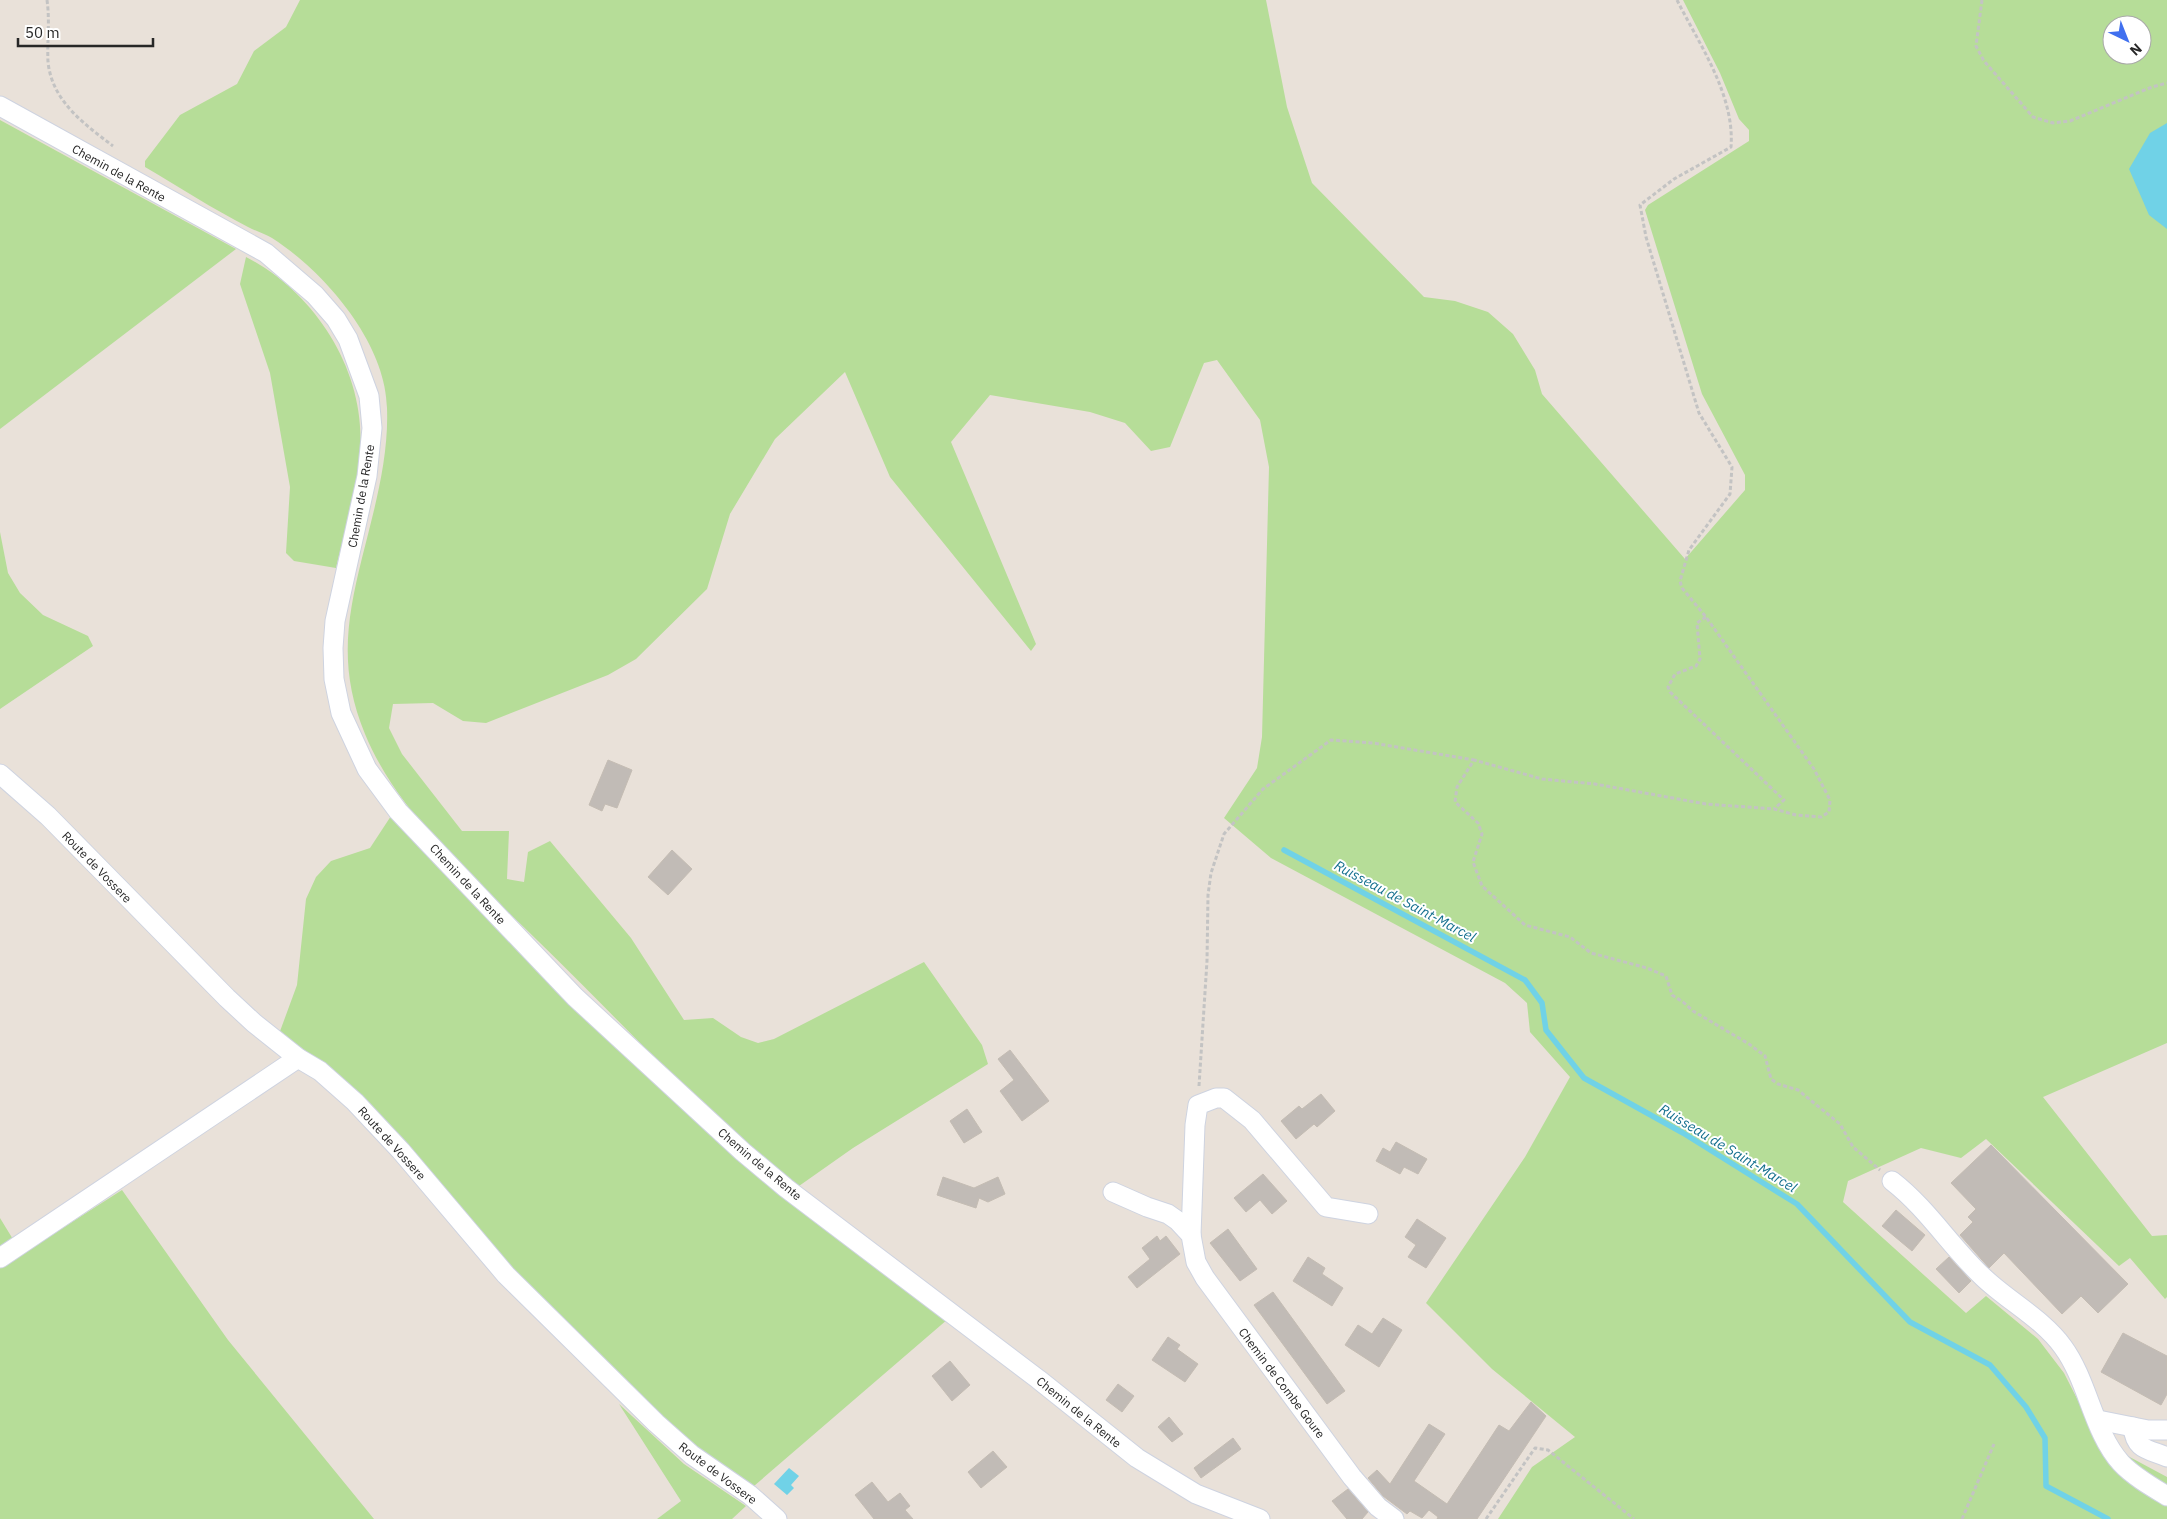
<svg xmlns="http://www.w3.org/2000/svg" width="2167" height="1519" font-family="'IBM Plex Sans',sans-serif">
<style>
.green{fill:#b6dd98;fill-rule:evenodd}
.water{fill:#70d2e7}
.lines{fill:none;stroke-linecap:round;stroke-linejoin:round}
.stream{stroke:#70d2e7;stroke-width:5.5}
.building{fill:#c1bbb6;stroke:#c4bcb3}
.minor-casing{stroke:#ced3e0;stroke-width:21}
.path{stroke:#c3c3c3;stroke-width:3;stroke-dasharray:4 2.5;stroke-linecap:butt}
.minor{stroke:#fff;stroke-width:19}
.labels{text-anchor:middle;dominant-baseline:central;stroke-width:4;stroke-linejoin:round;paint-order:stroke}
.street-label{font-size:12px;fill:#272727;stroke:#fff}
.water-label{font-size:14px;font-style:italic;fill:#146f8e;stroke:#fff}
</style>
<rect width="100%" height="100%" fill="#e9e1d9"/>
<g class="green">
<path d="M300 0H1266L1287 107 1312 183 1424 297 1455 301 1488 312 1513 334 1535 370 1542 394 1685 559 1745 490V475L1702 394 1645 210 1648 205 1749 141V130L1739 119 1720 73 1683 0H2167V1043L2043 1097 2152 1236 2167 1235V1297L2165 1299 2130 1258 2119 1266 1986 1139 1961 1158 1921 1148 1848 1181 1843 1202 1966 1313 1986 1296 2038 1339 2064 1373 2098 1440 2167 1477V1519H1498L1532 1467 1575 1437 1492 1369 1426 1303 1525 1157 1570 1077 1530 1032 1527 1003 1505 983 1271 858 1224 818 1257 768 1262 737 1269 467 1260 420 1217 360 1204 363 1170 447 1151 451 1125 423 1090 412 990 395 951 442 1036 644 1031 651 890 477 845 372 775 439 730 514 707 589 636 659 608 675 486 723 463 721 433 703 393 704 389 728 402 754 462 831H509L507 879 524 882 528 852 550 841 631 938 684 1020 713 1018 741 1037 758 1043 774 1039 924 962 982 1045 988 1064 853 1148 799 1186C774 1165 748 1144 723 1122 659 1065 600 1001 538 941 476 880 399 816 365 734 339 671 346 622 362 558 374 510 389 459 387 408 386 343 325 272 272 238 265 234 256 231 248 227 213 209 179 187 145 167V161L180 115 237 84 254 51 286 27ZM2112 25H2142V55H2112Z"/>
<polygon points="0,120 236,249 0,429"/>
<path d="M246 257C316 293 367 373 360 453 357 492 345 530 336 568L294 561 286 553 290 487 270 373 240 284Z"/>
<polygon points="0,532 8,573 20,593 43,615 88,636 93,646 0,709"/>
<polygon points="391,816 598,1029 948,1319 754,1486 705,1454 609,1369 279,1034 297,985 306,899 316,877 331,861 370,848"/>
<polygon points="122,1190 228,1340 374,1519 0,1519 0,1218 22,1254"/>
<polygon points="619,1404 684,1464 746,1506 732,1519 657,1519 681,1501"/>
</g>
<g class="water">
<polygon points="2167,123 2167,229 2149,215 2129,169 2150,133"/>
<polygon points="789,1468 799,1476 791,1485 794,1488 787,1495 774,1484"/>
</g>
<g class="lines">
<polyline class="stream" points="1284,850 1525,980 1542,1003 1546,1030 1584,1078 1683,1133 1797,1204 1910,1322 1990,1365 2026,1407 2045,1438 2046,1486 2108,1519"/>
</g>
<g class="building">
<polygon points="608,760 632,770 617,808 605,804 602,811 589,805"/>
<polygon points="672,850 692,869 668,895 648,877"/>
<polygon points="1010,1050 1049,1101 1022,1121 1000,1091 1014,1080 998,1059"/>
<polygon points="1321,1094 1335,1111 1317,1127 1314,1124 1296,1139 1281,1121 1299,1106 1302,1109"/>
<polygon points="967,1109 982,1132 964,1143 950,1121"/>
<polygon points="1396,1142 1427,1159 1418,1174 1404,1167 1400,1174 1376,1161 1383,1148 1390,1152"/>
<polygon points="1991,1145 2128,1284 2098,1313 2081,1296 2062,1314 2004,1253 1989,1268 1960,1235 1973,1222 1968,1217 1976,1209 1951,1183"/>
<polygon points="1263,1174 1287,1201 1272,1214 1260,1200 1246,1212 1234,1198"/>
<polygon points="943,1177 974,1188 998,1177 1005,1194 988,1202 979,1198 976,1208 937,1195"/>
<polygon points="1896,1210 1925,1235 1912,1251 1882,1226"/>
<polygon points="1417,1219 1446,1238 1426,1268 1408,1257 1416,1245 1405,1237"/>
<polygon points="1228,1229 1257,1269 1240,1281 1210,1243"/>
<polygon points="1157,1236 1160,1241 1166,1236 1180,1254 1137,1288 1128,1277 1150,1259 1142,1248"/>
<polygon points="1308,1257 1325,1268 1322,1274 1343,1288 1332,1306 1293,1281"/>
<polygon points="1949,1257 1971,1281 1959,1293 1936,1269"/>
<polygon points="1273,1292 1345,1391 1327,1404 1254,1305"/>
<polygon points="1383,1318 1402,1330 1379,1367 1345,1345 1358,1325 1372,1334"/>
<polygon points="2123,1333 2167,1356 2167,1394 2161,1405 2101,1372"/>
<polygon points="1168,1337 1180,1345 1177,1349 1198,1364 1185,1382 1152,1360"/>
<polygon points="950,1361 970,1385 952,1401 932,1376"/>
<polygon points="1118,1384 1134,1396 1122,1412 1106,1400"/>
<polygon points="1531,1402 1546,1416 1477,1519 1437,1519 1438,1517 1429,1510 1422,1518 1410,1511 1407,1514 1383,1496 1368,1478 1377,1470 1390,1484 1429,1424 1445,1434 1414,1481 1447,1504 1499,1425 1509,1431"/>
<polygon points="1169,1417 1183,1434 1172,1442 1158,1427"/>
<polygon points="1233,1438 1241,1449 1201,1478 1194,1468"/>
<polygon points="993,1451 1007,1467 981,1488 968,1472"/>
<polygon points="872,1482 888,1502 900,1493 910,1506 905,1510 913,1519 874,1519 855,1495"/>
<polygon points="1348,1489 1368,1512 1362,1519 1347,1519 1332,1501"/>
</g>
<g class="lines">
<defs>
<g id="minor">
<polyline points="0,106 266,253 315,295 336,319 348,339 369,396 372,428 367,476 335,621 333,648 334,679 341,713 367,769 398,811 575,997 743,1152 786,1188 1038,1379 1137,1458 1196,1494 1260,1519"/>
<polyline points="0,774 48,816 227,998 254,1023 298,1058 320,1071 355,1102 401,1151 506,1275 656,1423 692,1455 750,1495 777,1519"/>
<path d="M1892 1181C1927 1208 1951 1247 1983 1277 2008 1301 2043 1319 2063 1347 2088 1381 2093 1432 2121 1463 2133 1476 2152 1487 2167 1496"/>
<polyline points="1113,1192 1147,1207 1168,1214 1178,1221 1191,1235 1196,1262 1205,1278 1352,1477 1378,1507 1394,1519"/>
<polyline points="1191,1235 1195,1125 1198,1105 1216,1098 1224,1098 1252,1120 1326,1207 1368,1214"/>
<polyline points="0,1258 298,1058"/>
<polyline points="2098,1420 2148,1430 2167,1430"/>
<path d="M2133 1427C2135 1450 2148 1449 2167 1457"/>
</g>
</defs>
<use href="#minor" class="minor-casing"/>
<g class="path">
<path d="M47 0C50 21 47 42 48 62 52 101 84 124 113 146"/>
<path d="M1677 0C1699 44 1735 95 1731 147L1674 179 1640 205 1646 237 1699 413 1732 467 1730 494 1689 550 1680 581 1682 588 1706 617 1814 769 1830 800 1829 812 1821 817 1796 815 1774 809 1706 804 1595 784 1542 779 1474 760 1457 787 1455 802 1478 823 1482 834 1473 862 1482 886 1525 925 1570 937 1591 953 1647 968 1666 976 1672 995 1683 1002 1693 1011 1749 1044 1765 1056 1771 1079 1778 1084 1798 1090 1840 1124 1853 1147 1880 1170"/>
<polyline points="1982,0 1976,46 1984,61 2033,117 2053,123 2070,121 2152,87 2167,83"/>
<polyline points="1706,617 1697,623 1700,659 1696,666 1675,674 1668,687 1670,692 1784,800 1774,809"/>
<polyline points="1199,1086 1207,961 1208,895 1211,873 1224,834 1263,789 1331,740 1373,743 1474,760"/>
<polyline points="1486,1519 1535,1448 1548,1450 1634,1519"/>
<polyline points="1962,1519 1994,1444"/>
</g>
<use href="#minor" class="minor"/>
</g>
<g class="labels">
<g class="street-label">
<text transform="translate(119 173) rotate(29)">Chemin de la Rente</text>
<text transform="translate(361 496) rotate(-80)">Chemin de la Rente</text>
<text transform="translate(97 867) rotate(46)">Route de Vossere</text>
<text transform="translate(468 884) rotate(47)">Chemin de la Rente</text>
<text transform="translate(392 1143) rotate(48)">Route de Vossere</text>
<text transform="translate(760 1164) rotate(40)">Chemin de la Rente</text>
<text transform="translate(1282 1383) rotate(53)">Chemin de Combe Goure</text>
<text transform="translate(1079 1412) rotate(39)">Chemin de la Rente</text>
<text transform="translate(718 1473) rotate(37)">Route de Vossere</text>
</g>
<g class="water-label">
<text transform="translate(1405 901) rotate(28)">Ruisseau de Saint-Marcel</text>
<text transform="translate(1728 1148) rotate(31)">Ruisseau de Saint-Marcel</text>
</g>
</g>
<g transform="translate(2127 40) rotate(137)"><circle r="24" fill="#ffffff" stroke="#a9a9a9"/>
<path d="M0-4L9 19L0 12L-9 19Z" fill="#4070ef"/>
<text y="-8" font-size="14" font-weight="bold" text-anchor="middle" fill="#272727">N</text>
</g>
<path d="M18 38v8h135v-8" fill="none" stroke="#272727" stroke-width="2.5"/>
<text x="25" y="38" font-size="15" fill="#272727" stroke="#ffffff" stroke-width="4" paint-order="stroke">50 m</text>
</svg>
